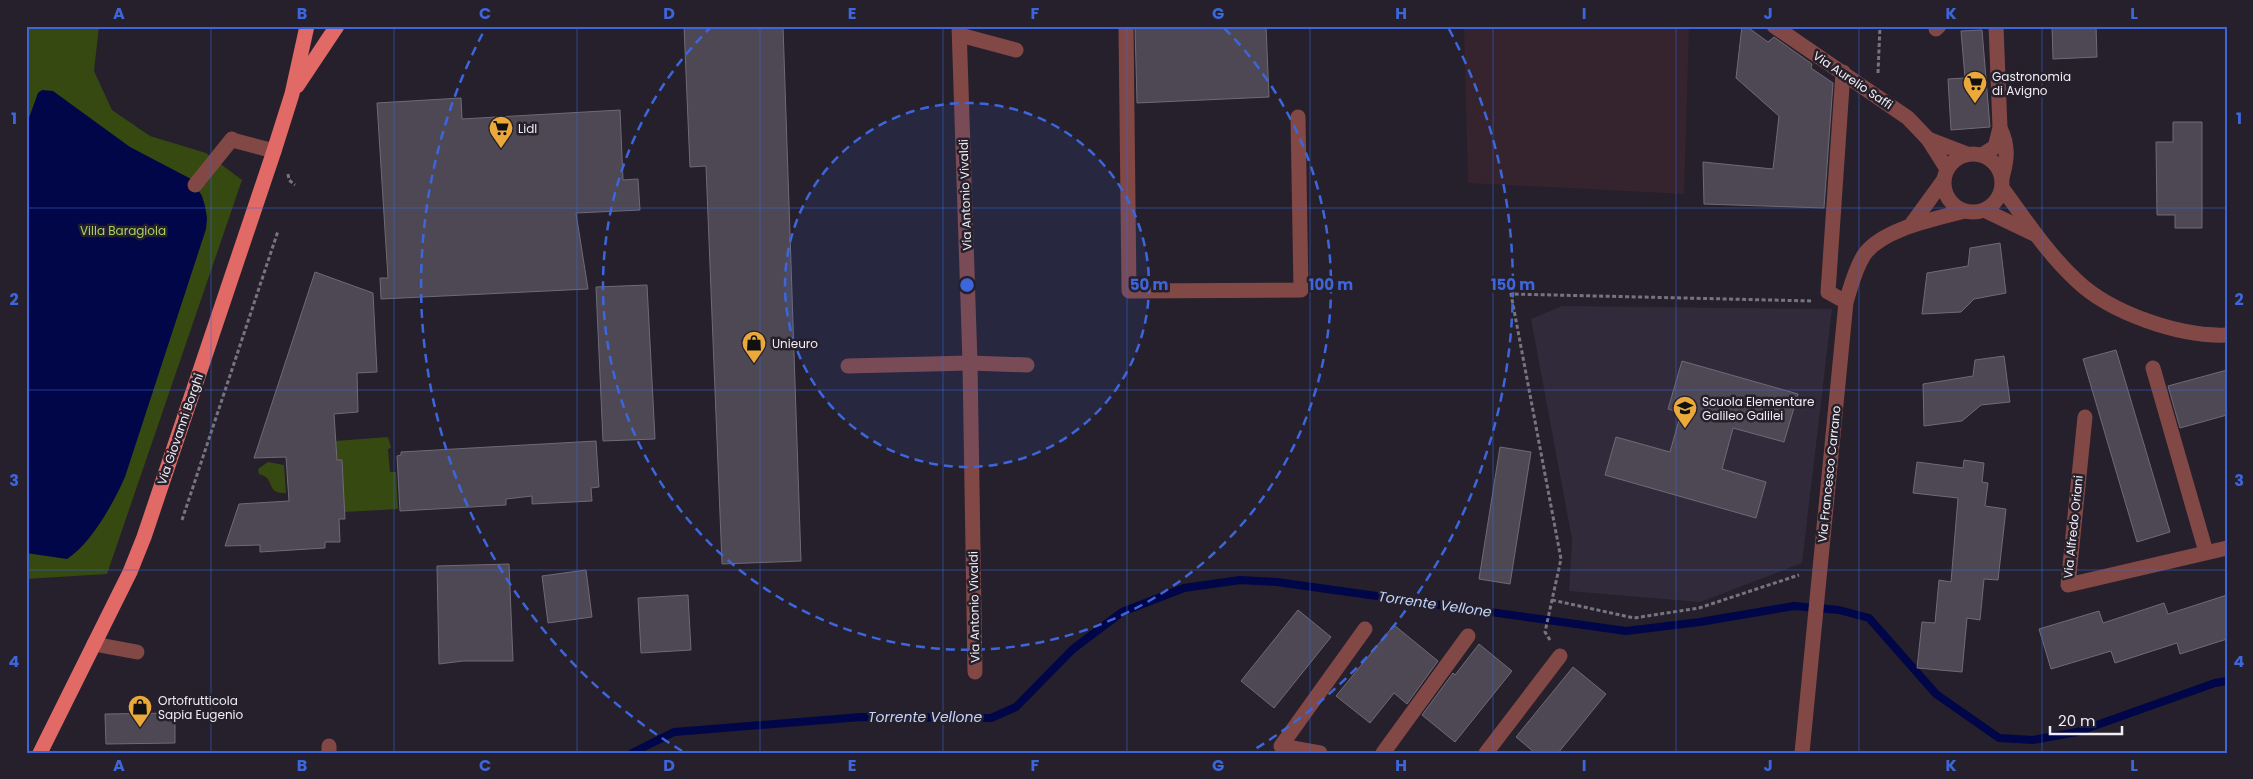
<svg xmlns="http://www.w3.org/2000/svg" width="2253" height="779" font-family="Poppins,sans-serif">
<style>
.industrial{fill:#35242d}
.education{fill:#312a3a}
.green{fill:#354911}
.water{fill:#000647}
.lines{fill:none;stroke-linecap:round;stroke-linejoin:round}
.stream{stroke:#000647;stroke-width:8}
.building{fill:#4d4854;stroke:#6f6a77}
.path{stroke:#78747e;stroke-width:3;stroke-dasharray:4 2.5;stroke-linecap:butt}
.minor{stroke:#824845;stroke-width:15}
.major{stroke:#e16966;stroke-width:15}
.grid{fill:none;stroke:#3d66dc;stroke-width:1;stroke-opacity:0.55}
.ring{fill:none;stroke:#3d66dc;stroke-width:2.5;stroke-dasharray:9 6}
.labels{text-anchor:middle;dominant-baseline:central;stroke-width:5;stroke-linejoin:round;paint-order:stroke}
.poi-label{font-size:12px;fill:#f0edf4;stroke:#25202b;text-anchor:start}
.street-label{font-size:12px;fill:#f0edf4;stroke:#25202b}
.park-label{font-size:12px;fill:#a8d465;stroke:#25202b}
.water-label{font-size:14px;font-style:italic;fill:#c0d4fb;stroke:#25202b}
.centre{fill:#3d66dc;stroke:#25202b;stroke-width:2.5}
.ring-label{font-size:15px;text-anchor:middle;font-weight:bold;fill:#3d66dc;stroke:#25202b;stroke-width:5;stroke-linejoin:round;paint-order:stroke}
.neatline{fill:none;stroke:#3d66dc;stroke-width:2}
.grid-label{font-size:16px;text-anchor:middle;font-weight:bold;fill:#3d66dc}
</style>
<rect width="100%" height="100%" fill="#25202b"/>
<polygon class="industrial" points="1464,26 1689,26 1684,194 1468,183"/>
<polygon class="education" points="1562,306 1832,309 1802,563 1700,602 1569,591 1572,539 1531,319"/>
<g class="green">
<polygon points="26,26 99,26 94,71 112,110 150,136 206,153 242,180 107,574 26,579"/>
<polygon points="388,437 391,448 388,449 390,472 396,472 398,509 344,512 342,460 337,460 336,441"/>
<path d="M268 462 284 465 286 493C269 493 274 487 267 478 265 476 262 475 259 474L258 469Z"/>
</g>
<path class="water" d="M42 90 53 91 130 147 191 179 202 196 205 206 207 218 206 229 125 477C114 502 91 544 67 559L26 553V126L38 93Z"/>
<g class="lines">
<polyline class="stream" points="632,753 674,732 861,717 991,718 1016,707 1073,649 1122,612 1184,588 1240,580 1277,582 1626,631 1700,622 1794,606 1839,610 1869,618 1936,694 1999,738 2033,740 2077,732 2215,683 2227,681"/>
</g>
<g class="building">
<polygon points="684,26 783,26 801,561 722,564 706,166 690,167"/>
<polygon points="1135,26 1266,26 1269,97 1137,103"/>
<polygon points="1742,26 1746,26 1768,42 1774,37 1812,64 1811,68 1833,83 1824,208 1704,204 1703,162 1773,169 1779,116 1736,78"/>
<polygon points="2052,26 2096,26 2097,57 2053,59"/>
<polygon points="1982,30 1990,127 1951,130 1948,79 1965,78 1961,31"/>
<polygon points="461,98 462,119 620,110 623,180 638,179 640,210 576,213 588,289 381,299 380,278 388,278 377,103"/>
<polygon points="2173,122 2202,122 2202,228 2175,228 2175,215 2157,215 2156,142 2173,142"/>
<polygon points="2000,243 2006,293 1974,299 1961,312 1922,314 1927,273 1968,266 1970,248"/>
<polygon points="315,272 373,293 377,372 357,373 358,412 334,414 337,460 342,460 345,519 339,519 340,542 325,542 325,548 260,552 260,545 225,546 239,504 289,501 286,457 254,458"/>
<polygon points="647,285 655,439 603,441 596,287"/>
<polygon points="2116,350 2170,532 2137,542 2083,359"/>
<polygon points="2004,356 2010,402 1981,405 1962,421 1924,426 1923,384 1973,376 1975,360"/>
<polygon points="1682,361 1798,394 1784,442 1733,428 1722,469 1766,482 1756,518 1605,475 1616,437 1670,452 1681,413 1668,409"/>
<polygon points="2227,370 2227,415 2180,428 2168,386"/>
<polygon points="596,441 599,487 591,488 592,501 532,504 532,496 506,499 506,505 400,511 397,456 401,455 401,452"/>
<polygon points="1500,447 1531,452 1510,584 1479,579"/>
<polygon points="1964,460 1984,463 1982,482 1988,483 1985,506 2006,509 1998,580 1984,579 1980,620 1967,618 1962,672 1917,668 1922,622 1935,623 1939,580 1951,582 1958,498 1913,493 1917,462 1963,468"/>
<polygon points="509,564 513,661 463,661 439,664 437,566"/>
<polygon points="586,570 592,617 548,623 542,576"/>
<polygon points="688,595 691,650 641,653 638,598"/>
<polygon points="2227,595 2227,639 2180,654 2177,643 2115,663 2111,651 2051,669 2039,629 2099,611 2103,623 2164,603 2168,614"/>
<polygon points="1298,610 1331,637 1274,708 1241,681"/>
<polygon points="1394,625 1438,661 1407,704 1394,693 1370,723 1336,696"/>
<polygon points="1479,644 1512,671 1455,742 1422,715 1453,673 1455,675"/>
<polygon points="1573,667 1606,694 1558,753 1535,753 1516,737"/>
<polygon points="175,713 175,743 106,744 105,714"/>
</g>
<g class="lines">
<g class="path">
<polyline points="26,29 31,26"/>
<polyline points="1878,73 1880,26"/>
<polyline points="288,174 289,180 295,185"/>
<polyline points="182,520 278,231"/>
<polyline points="1552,600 1634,618 1699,608 1799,575"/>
<polyline points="1550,640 1545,632 1561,559 1511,294 1813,301"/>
</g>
<g class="minor">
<polyline points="959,26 970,363 975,672"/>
<polyline points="1126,26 1129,291 1301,290 1298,117"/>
<polyline points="1774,26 1908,118 1928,139 1947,169"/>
<polyline points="1936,29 1939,26"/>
<polyline points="960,35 1016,50"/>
<polyline points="1843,72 1828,292 1846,302"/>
<path d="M2000 128C2009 146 2007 160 2002 178"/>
<polyline points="1928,139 1967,154"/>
<polyline points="236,141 274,151"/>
<circle cx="1973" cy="183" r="29"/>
<polyline points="1982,155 1995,147 2000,128 1996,26"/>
<polyline points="195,185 232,139"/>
<path d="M2002 188C2025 219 2047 253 2076 280 2110 313 2180 337 2227 335"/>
<polyline points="1984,210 2034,234"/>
<polyline points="1911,225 1943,181"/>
<polyline points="848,366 970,363 1027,365"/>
<polyline points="2153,368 2206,552"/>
<polyline points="2085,417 2068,585 2227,548"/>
<polyline points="94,644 137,652"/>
<polyline points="329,746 329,753"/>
<polyline points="1320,753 1281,746 1365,629"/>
<polyline points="1383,753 1468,636"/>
<polyline points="1486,753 1560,656"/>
<path d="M1802 753 1846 302C1851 286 1855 269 1864 255 1882 229 1935 219 1965 211"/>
</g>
<g class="major">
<polyline points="297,86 337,26"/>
<polyline points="40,753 130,572 144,537 274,151 292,94 307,26"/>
</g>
</g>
<path class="grid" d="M211 26V753M394 26V753M577 26V753M760 26V753M943 26V753M1127 26V753M1310 26V753M1493 26V753M1676 26V753M1859 26V753M2042 26V753M26 208H2227M26 390H2227M26 570H2227"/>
<circle cx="967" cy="285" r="182" fill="#3d66dc" fill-opacity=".12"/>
<g class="ring">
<circle cx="967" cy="285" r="182"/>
<path d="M1224 28A364 364 0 1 1 710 28"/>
<path d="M682 751A546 546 0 0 1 485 29M1449 29A546 546 0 0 1 1252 751"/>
</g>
<defs>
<symbol id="supermarket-pin" viewBox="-11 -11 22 30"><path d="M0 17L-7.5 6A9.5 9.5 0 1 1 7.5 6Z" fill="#eca93b" stroke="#25202b"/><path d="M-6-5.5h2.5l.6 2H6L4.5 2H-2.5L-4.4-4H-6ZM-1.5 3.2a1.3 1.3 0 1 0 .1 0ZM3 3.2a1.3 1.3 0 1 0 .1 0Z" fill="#111"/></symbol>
<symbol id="shop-pin" viewBox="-11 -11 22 30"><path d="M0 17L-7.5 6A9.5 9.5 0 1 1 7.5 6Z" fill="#eca93b" stroke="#25202b"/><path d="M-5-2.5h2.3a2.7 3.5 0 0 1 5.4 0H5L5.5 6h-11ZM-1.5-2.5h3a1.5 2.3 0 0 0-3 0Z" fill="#111"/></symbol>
<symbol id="school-pin" viewBox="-11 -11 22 30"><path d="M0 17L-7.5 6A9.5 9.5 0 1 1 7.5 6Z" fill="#eca93b" stroke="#25202b"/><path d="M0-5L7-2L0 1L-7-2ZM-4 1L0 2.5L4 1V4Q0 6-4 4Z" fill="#111"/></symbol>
</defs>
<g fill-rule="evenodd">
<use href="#supermarket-pin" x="1961" y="69" width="28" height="38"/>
<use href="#supermarket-pin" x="487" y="114" width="28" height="38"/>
<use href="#shop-pin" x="740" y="329" width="28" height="38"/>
<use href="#school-pin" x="1671" y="394" width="28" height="38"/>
<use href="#shop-pin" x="126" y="693" width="28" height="38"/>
</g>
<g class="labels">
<g class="poi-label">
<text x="1992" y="76">Gastronomia<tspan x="1992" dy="14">di Avigno</tspan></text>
<text x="518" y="128">Lidl</text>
<text x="772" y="343">Unieuro</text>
<text x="1702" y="401">Scuola Elementare<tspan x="1702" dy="14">Galileo Galilei</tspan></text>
<text x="158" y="700">Ortofrutticola<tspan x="158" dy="14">Sapia Eugenio</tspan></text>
</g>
<g class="street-label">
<text transform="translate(1853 80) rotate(34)">Via Aurelio Saffi</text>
<text transform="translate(965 195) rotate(-92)">Via Antonio Vivaldi</text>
<text transform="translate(180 429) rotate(-71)">Via Giovanni Borghi</text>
<text transform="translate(1829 474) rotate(-84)">Via Francesco Carrano</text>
<text transform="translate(2073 527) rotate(-84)">Via Alfredo Oriani</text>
<text transform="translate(974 607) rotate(-91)">Via Antonio Vivaldi</text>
</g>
<g class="park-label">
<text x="123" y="230">Villa Baragiola</text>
</g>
<g class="water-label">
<text transform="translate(1435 604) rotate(8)">Torrente Vellone</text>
<text x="925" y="717">Torrente Vellone</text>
</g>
</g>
<circle cx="967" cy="285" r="8" class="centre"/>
<g class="ring-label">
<text x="1149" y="290">50 m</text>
<text x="1331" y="290">100 m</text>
<text x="1513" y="290">150 m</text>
</g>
<rect width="2253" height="779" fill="none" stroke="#25202b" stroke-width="55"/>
<path d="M2050 726v8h72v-8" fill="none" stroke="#f0edf4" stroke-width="2.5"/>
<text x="2058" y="726" font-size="15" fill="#f0edf4" stroke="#25202b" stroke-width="4" paint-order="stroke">20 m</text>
<rect x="28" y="28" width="2198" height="724" class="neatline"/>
<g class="grid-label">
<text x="119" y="19">A</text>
<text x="302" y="19">B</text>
<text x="485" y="19">C</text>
<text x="669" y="19">D</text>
<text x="852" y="19">E</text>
<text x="1035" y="19">F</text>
<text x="1218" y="19">G</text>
<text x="1401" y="19">H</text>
<text x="1584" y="19">I</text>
<text x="1768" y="19">J</text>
<text x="1951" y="19">K</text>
<text x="2134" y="19">L</text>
<text x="14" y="124">1</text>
<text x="2239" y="124">1</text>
<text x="14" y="305">2</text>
<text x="2239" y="305">2</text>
<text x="14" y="486">3</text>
<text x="2239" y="486">3</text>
<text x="14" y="667">4</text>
<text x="2239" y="667">4</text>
<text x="119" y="771">A</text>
<text x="302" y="771">B</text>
<text x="485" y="771">C</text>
<text x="669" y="771">D</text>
<text x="852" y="771">E</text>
<text x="1035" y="771">F</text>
<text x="1218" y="771">G</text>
<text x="1401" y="771">H</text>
<text x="1584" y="771">I</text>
<text x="1768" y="771">J</text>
<text x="1951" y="771">K</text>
<text x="2134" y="771">L</text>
</g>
</svg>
